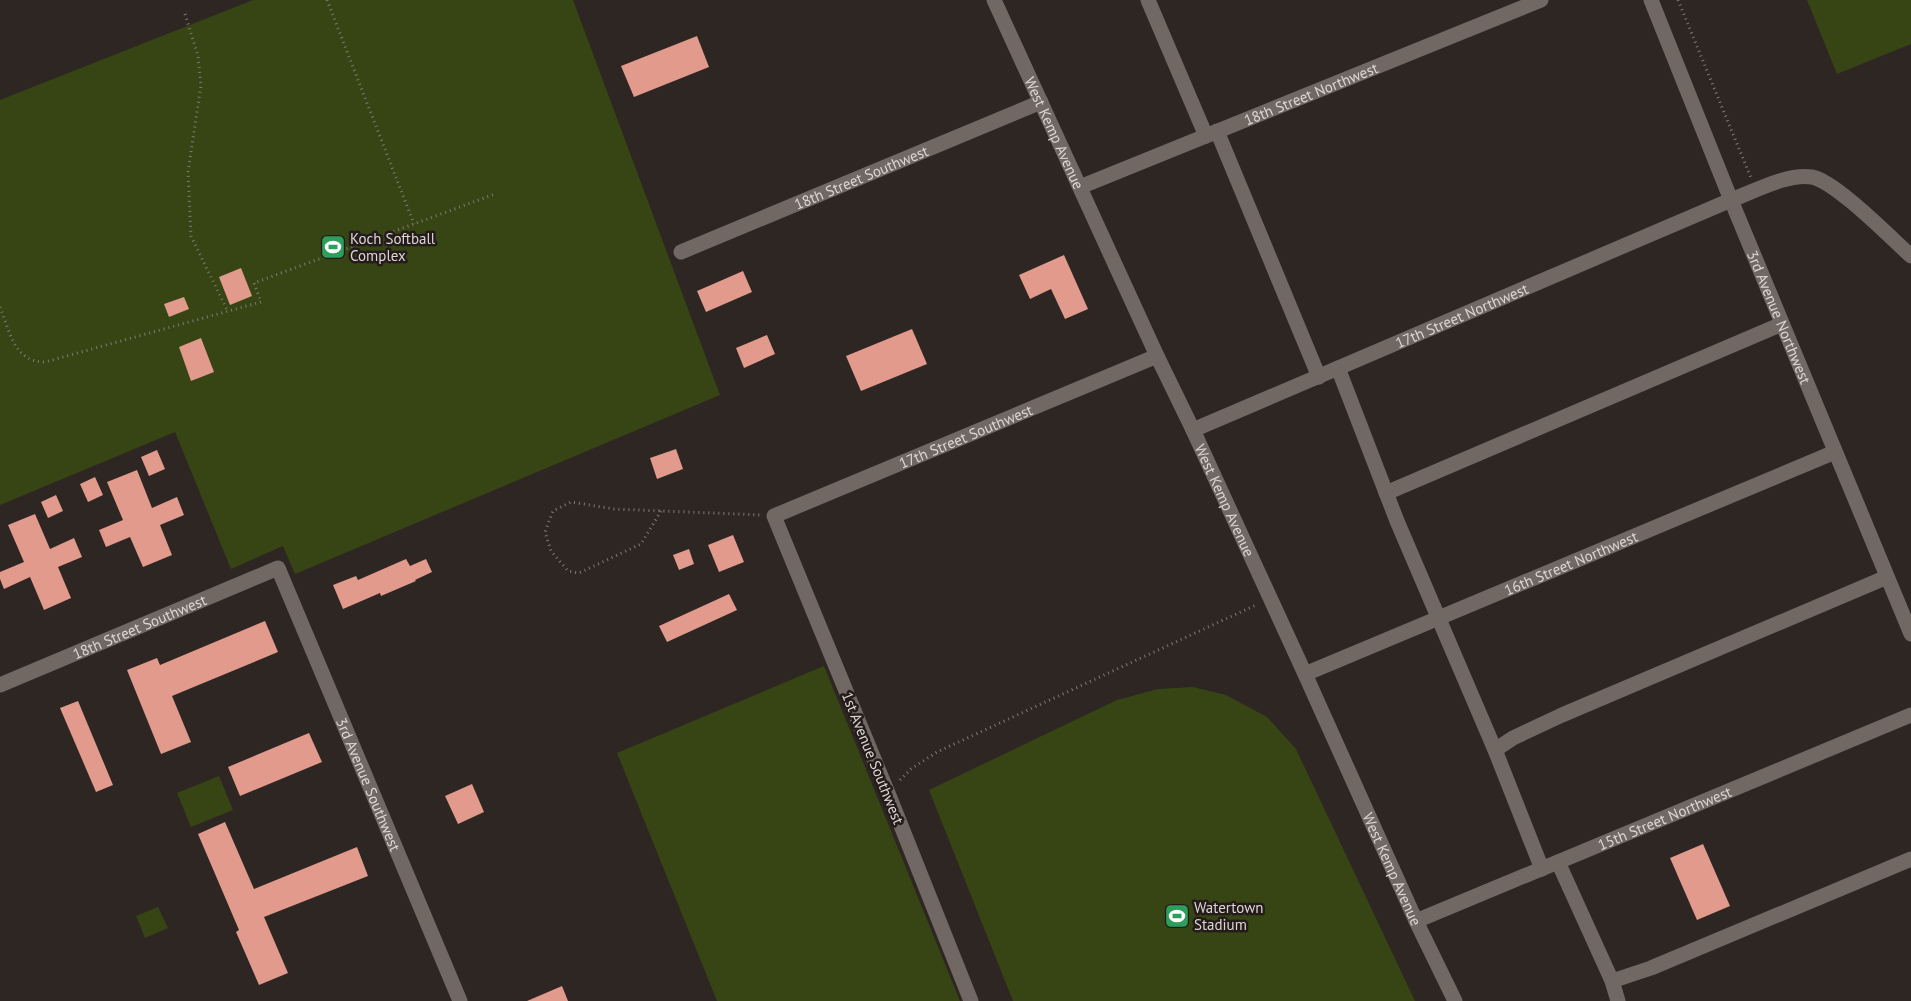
<svg xmlns="http://www.w3.org/2000/svg" width="1911" height="1001" font-family="'PT Sans',sans-serif">
<style>
.green{fill:#374514}
.building{fill:#e29a8c}
.lines{fill:none;stroke-linecap:round;stroke-linejoin:round}
.path{stroke:#7f7976;stroke-width:3;stroke-dasharray:1 4;stroke-linecap:butt}
.minor{stroke:#716864;stroke-width:15}
.labels{text-anchor:middle;dominant-baseline:central;stroke-width:5;stroke-linejoin:round;paint-order:stroke}
.street-label{font-size:15px;fill:#dcd7d5;stroke:#241c1a}
.poi-label{font-size:15px;fill:#dcd7d5;stroke:#241c1a;text-anchor:start}
</style>
<rect width="100%" height="100%" fill="#2d2623"/>
<g class="green">
<polygon points="253,0 573,0 720,395 295,574 283,546 231,569 175,432 0,505 0,100"/>
<polygon points="1807,0 1911,0 1911,44 1837,74"/>
<polygon points="824,666 960,1001 717,1001 617,753"/>
<polygon points="1193,687 1226,695 1267,717 1296,749 1415,1001 1013,1001 929,790 1117,700 1158,689"/>
<polygon points="219,776 233,810 191,827 177,793"/>
<polygon points="158,907 168,928 145,938 136,916"/>
</g>
<g class="building">
<polygon points="697,36 709,67 634,97 621,66"/>
<polygon points="1064,255 1088,309 1065,319 1051,289 1030,299 1019,275"/>
<polygon points="241,268 252,296 230,305 219,277"/>
<polygon points="743,271 752,292 706,312 697,291"/>
<polygon points="184,297 189,309 169,317 164,304"/>
<polygon points="912,329 927,364 861,391 846,356"/>
<polygon points="767,335 775,354 744,368 736,348"/>
<polygon points="201,338 214,372 191,381 179,347"/>
<polygon points="676,449 683,469 657,479 650,458"/>
<polygon points="157,450 165,469 149,476 141,457"/>
<polygon points="137,470 152,508 177,497 184,515 160,525 172,555 143,567 130,537 106,547 99,530 123,520 107,482"/>
<polygon points="95,477 103,495 88,502 80,484"/>
<polygon points="56,495 63,511 48,518 41,502"/>
<polygon points="35,514 50,549 74,538 82,557 58,567 71,598 44,610 30,577 4,589 0,579 0,572 24,562 8,525"/>
<polygon points="733,535 744,562 719,572 708,545"/>
<polygon points="689,549 694,564 679,570 673,555"/>
<polygon points="406,559 410,566 426,559 432,572 415,580 416,581 381,596 380,593 343,609 333,585 356,576 358,580"/>
<polygon points="729,594 737,610 667,642 659,626"/>
<polygon points="265,621 278,652 172,696 191,742 161,754 127,670 157,658 160,665"/>
<polygon points="78,701 113,785 96,792 60,708"/>
<polygon points="309,733 322,762 240,796 228,767"/>
<polygon points="472,784 484,812 458,824 445,796"/>
<polygon points="225,822 254,889 357,847 368,876 264,917 288,973 259,985 236,932 239,930 198,834"/>
<polygon points="1703,844 1730,906 1697,920 1670,858"/>
<polygon points="562,986 568,1001 527,1001"/>
</g>
<g class="lines">
<g class="path">
<polyline points="327,0 414,224"/>
<polyline points="1678,0 1751,178"/>
<polyline points="185,14 198,56 201,85 188,172 191,236 228,312"/>
<path d="M0 307C10 332 14 362 45 362L261 302 254 283 495 194"/>
<polyline points="661,511 641,544 579,573 568,571 551,551 545,532 553,511 571,502 614,509 761,515"/>
<polyline points="900,780 911,769 937,752 1256,605"/>
</g>
<g class="minor">
<path id="s1" d="M994 0 1157 356 1193 430 1305 674 1416 921 1455 1001"/>
<polyline points="1148,0 1206,136"/>
<path id="s2" d="M1651 0 1731 200 1911 634"/>
<polyline points="1217,131 1319,377"/>
<path id="s3" d="M1080 187 1541 0"/>
<path id="s4" d="M681 252 1041 102"/>
<polyline points="1338,368 1397,521 1495,750 1542,869"/>
<path id="s5" d="M1193 430 1731 200C1753 192 1787 173 1812 177 1835 181 1891 238 1911 256"/>
<polyline points="1386,493 1782,324"/>
<path id="s6" d="M1305 674 1835 452"/>
<path id="s7" d="M0 685 278 568 460 1001"/>
<polyline points="1495,750 1513,738 1562,715 1887,577"/>
<polyline points="1558,862 1612,981 1618,1001"/>
<path id="s8" d="M1416 921 1911 715"/>
<polyline points="1612,981 1651,968 1911,859"/>
<path id="s9" d="M971 1001 888 793 774 516 1157 356"/>
</g>
</g>
<defs>
<symbol id="stadium-square" viewBox="-11 -11 22 22"><rect x="-9" y="-9" width="18" height="18" rx="4" fill="#2e9e5b" stroke="#241c1a"/><path d="M0-5a6.5 5 0 1 0 0 10a6.5 5 0 1 0 0-10ZM-3.5-1.8h7v3.6h-7Z" fill="#fff"/></symbol>
</defs>
<g fill-rule="evenodd">
<use href="#stadium-square" x="319" y="233" width="28" height="28"/>
<use href="#stadium-square" x="1163" y="902" width="28" height="28"/>
</g>
<g class="labels">
<g class="street-label">
<text stroke="none"><textPath href="#s3" startOffset="249">18th Street Northwest</textPath></text>
<text stroke="none"><textPath href="#s1" startOffset="146">West Kemp Avenue</textPath></text>
<text stroke="none"><textPath href="#s4" startOffset="195">18th Street Southwest</textPath></text>
<text stroke="none"><textPath href="#s5" startOffset="292">17th Street Northwest</textPath></text>
<text stroke="none"><textPath href="#s2" startOffset="342">3rd Avenue Northwest</textPath></text>
<text stroke="none"><textPath href="#s9" startOffset="731">17th Street Southwest</textPath></text>
<text stroke="none"><textPath href="#s1" startOffset="551">West Kemp Avenue</textPath></text>
<text stroke="none"><textPath href="#s6" startOffset="288">16th Street Northwest</textPath></text>
<text stroke="none"><textPath href="#s7" startOffset="151">18th Street Southwest</textPath></text>
<text transform="translate(873 758) rotate(68)">1st Avenue Southwest</text>
<text stroke="none"><textPath href="#s7" startOffset="536">3rd Avenue Southwest</textPath></text>
<text stroke="none"><textPath href="#s8" startOffset="269">15th Street Northwest</textPath></text>
<text stroke="none"><textPath href="#s1" startOffset="956">West Kemp Avenue</textPath></text>
</g>
<g class="poi-label">
<text x="350" y="238">Koch Softball<tspan x="350" dy="17">Complex</tspan></text>
<text x="1194" y="907">Watertown<tspan x="1194" dy="17">Stadium</tspan></text>
</g>
</g>
</svg>
